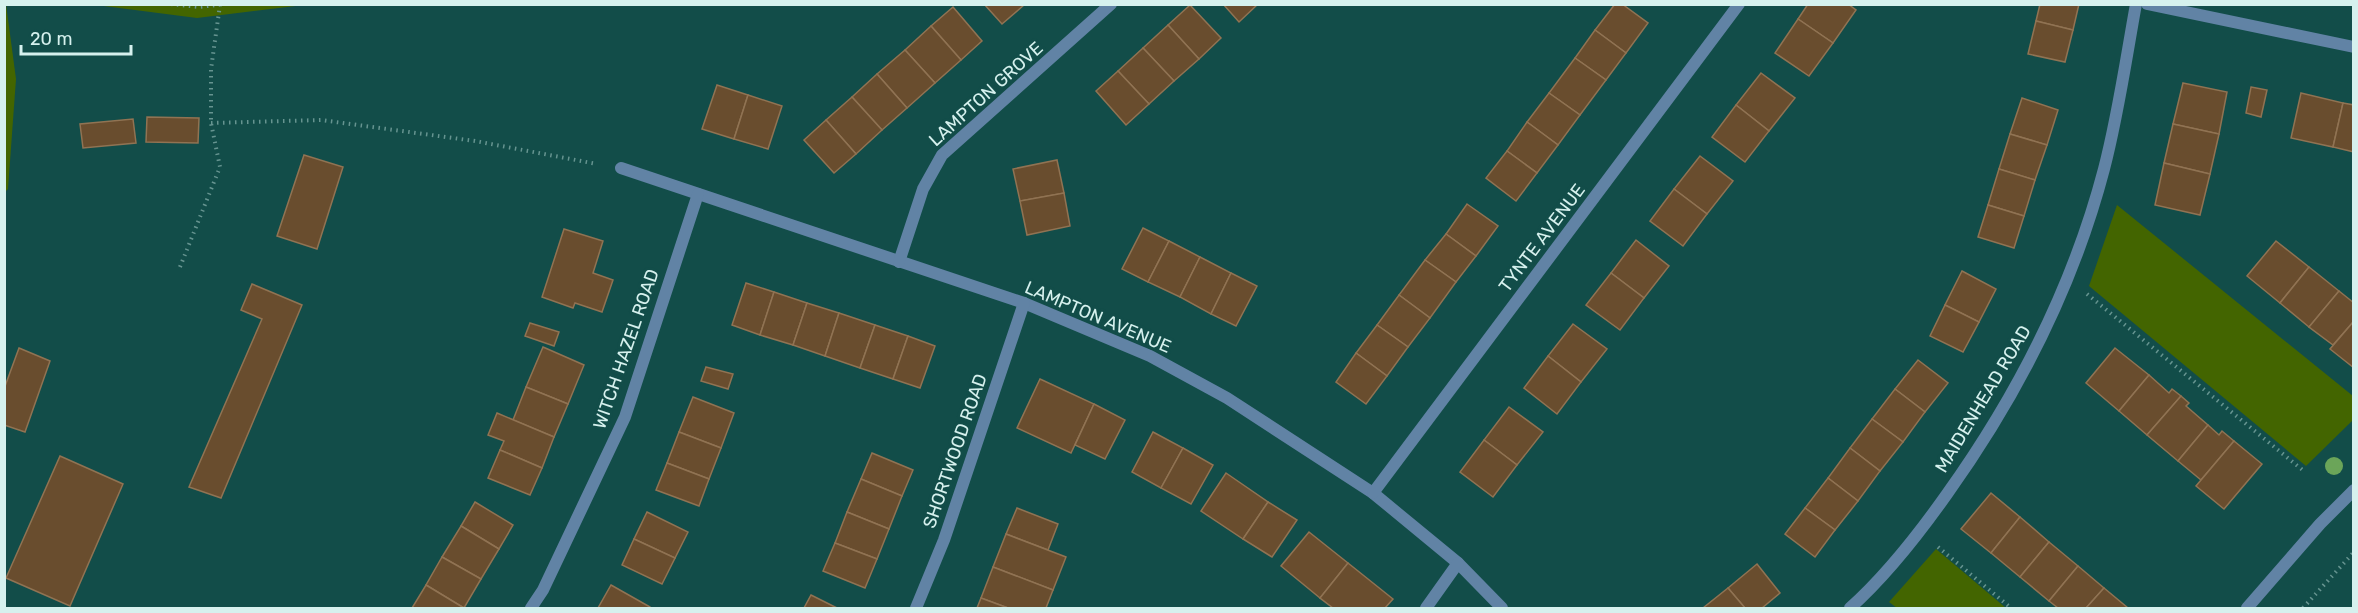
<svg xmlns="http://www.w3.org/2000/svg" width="2358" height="613" font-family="Rubik,sans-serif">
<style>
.green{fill:#436500}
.building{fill:#694d2e;stroke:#907353;stroke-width:1.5}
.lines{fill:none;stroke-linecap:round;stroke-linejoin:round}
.path{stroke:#669490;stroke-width:4;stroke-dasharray:1.5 4.5;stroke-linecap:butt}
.minor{stroke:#6183a5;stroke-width:12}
.tree{fill:#6ba559}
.labels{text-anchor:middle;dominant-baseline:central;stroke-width:6;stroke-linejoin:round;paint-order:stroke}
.street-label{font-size:18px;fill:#d6f1ee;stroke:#124d49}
</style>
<rect width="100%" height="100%" fill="#124d49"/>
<g class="green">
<polygon points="6,4 16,79 8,189 5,192 4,5"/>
<polygon points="96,5 304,5 197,18"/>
<polygon points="2117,205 2353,396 2353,420 2306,466 2089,286"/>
<polygon points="1936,549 2006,608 1897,608 1889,602"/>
</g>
<g class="building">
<polygon points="984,4 1024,4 1024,5 1002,24"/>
<polygon points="1223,4 1258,4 1239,22"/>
<polygon points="1615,4 1622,4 1648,23 1626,53 1595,30"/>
<polygon points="1808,4 1848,4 1856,10 1833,43 1798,19"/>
<polygon points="2040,4 2079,4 2073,30 2036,21"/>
<polygon points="1190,5 1221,38 1199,59 1168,25"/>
<polygon points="953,7 982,41 961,60 931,26"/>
<polygon points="1798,19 1833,43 1809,76 1775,53"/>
<polygon points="2036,21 2073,30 2065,62 2028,54"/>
<polygon points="1168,25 1199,59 1174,81 1143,48"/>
<polygon points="931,26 961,60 935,83 905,50"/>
<polygon points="1595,30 1626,53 1606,80 1575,58"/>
<polygon points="1143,48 1174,81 1149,104 1118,71"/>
<polygon points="905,50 935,83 907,108 877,74"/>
<polygon points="1575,58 1606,80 1580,115 1549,93"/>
<polygon points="1118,71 1149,104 1126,125 1096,91"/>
<polygon points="1761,73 1795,98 1769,131 1736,105"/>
<polygon points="877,74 907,108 882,130 852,97"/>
<polygon points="2183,83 2227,92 2219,134 2173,124"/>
<polygon points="717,85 748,95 734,139 702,129"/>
<polygon points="2251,87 2267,90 2261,117 2246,113"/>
<polygon points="1549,93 1580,115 1558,145 1527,122"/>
<polygon points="2301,93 2343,103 2333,147 2291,138"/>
<polygon points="748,95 782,106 768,149 734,139"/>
<polygon points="852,97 882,130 856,154 826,120"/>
<polygon points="2022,98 2058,110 2047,145 2010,134"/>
<polygon points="2343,103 2354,105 2354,152 2333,147"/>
<polygon points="1736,105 1769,131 1745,162 1712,137"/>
<polygon points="147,117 199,118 198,143 146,142"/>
<polygon points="133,119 136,143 83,148 80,124"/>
<polygon points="826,120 856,154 834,173 804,140"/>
<polygon points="1527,122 1558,145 1537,173 1507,151"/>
<polygon points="2173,124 2219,134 2210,174 2164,163"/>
<polygon points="2010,134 2047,145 2035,180 1999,169"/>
<polygon points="1507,151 1537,173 1516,201 1486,178"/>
<polygon points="304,155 343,167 317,249 277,236"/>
<polygon points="1700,156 1733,181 1707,214 1674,189"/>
<polygon points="1057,160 1064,193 1020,201 1013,169"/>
<polygon points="2164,163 2210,174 2200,215 2155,205"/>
<polygon points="1999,169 2035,180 2024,216 1988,205"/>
<polygon points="1674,189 1707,214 1683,246 1650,221"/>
<polygon points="1064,193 1070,226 1027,235 1020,201"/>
<polygon points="1467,204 1498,226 1476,256 1446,234"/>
<polygon points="1988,205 2024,216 2014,248 1978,237"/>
<polygon points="1143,228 1169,241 1148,282 1122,269"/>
<polygon points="564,229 603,241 593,273 613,280 602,312 575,303 573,308 542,297"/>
<polygon points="1446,234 1476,256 1456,282 1425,260"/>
<polygon points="1636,240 1669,266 1644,298 1611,273"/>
<polygon points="1169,241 1200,257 1180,297 1148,282"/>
<polygon points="2276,241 2309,267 2280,303 2247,276"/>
<polygon points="1200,257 1231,273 1211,314 1180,297"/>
<polygon points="1425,260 1456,282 1430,318 1399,295"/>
<polygon points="2309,267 2339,291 2309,327 2280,303"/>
<polygon points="1962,271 1996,289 1979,322 1945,305"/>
<polygon points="1231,273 1257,286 1236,326 1211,314"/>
<polygon points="1611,273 1644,298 1620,330 1586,305"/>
<polygon points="746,283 774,292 760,335 732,325"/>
<polygon points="252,284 302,305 221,498 189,487 262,319 241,310"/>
<polygon points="2339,291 2354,303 2354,321 2333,345 2309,327"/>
<polygon points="774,292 807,303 793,345 760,335"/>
<polygon points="1399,295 1430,318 1408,347 1377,325"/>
<polygon points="807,303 839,313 825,356 793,345"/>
<polygon points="1945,305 1979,322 1963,352 1930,336"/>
<polygon points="839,313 875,325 860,368 825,356"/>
<polygon points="2354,321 2354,368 2330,349"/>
<polygon points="530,323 559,332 554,346 525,336"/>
<polygon points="1573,324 1607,349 1581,382 1548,356"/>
<polygon points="875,325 908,336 893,379 860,368"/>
<polygon points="1377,325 1408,347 1387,376 1356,353"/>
<polygon points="908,336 935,346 920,388 893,379"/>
<polygon points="543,347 584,365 568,404 526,387"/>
<polygon points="19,348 50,361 25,432 4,425 4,389"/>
<polygon points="2115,348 2149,375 2119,411 2086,383"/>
<polygon points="1356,353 1387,376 1366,404 1336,382"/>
<polygon points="1548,356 1581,382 1557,414 1524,388"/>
<polygon points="1918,360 1948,383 1925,412 1895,389"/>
<polygon points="706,367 733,374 728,389 701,381"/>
<polygon points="2149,375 2169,393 2172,389 2181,396 2147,435 2119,411"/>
<polygon points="1040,379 1094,404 1071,453 1017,428"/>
<polygon points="526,387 568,404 554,437 513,420"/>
<polygon points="1895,389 1925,412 1903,442 1872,419"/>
<polygon points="2181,396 2189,403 2186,406 2208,425 2178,461 2147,435"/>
<polygon points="693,397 734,413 721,448 679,432"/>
<polygon points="1094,404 1125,420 1105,459 1075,445"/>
<polygon points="1509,407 1543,432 1517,465 1484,440"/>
<polygon points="497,413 554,437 542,468 500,450 504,441 488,435"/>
<polygon points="1872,419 1903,442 1880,471 1850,448"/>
<polygon points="2208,425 2219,435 2222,431 2234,441 2201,480 2178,461"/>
<polygon points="679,432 721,448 709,479 667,463"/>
<polygon points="1153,432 1183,448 1161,488 1132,472"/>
<polygon points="1484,440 1517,465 1493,497 1460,472"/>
<polygon points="2234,441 2262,464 2224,509 2196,486"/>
<polygon points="1183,448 1213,465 1191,504 1161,488"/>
<polygon points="1850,448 1880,471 1858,501 1828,478"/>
<polygon points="500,450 542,468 530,495 488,478"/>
<polygon points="872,453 913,470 902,496 861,479"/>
<polygon points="60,456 123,484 70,606 6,578"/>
<polygon points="667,463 709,479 699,506 656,490"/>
<polygon points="1226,473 1268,502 1243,539 1201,511"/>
<polygon points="1828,478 1858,501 1835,530 1805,508"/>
<polygon points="861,479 902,496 889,529 847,512"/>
<polygon points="1991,493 2020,517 1991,553 1961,529"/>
<polygon points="475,502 513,525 499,549 461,526"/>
<polygon points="1268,502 1297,520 1272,557 1243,539"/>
<polygon points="1017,508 1058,524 1048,550 1006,534"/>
<polygon points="1805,508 1835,530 1815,557 1785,534"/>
<polygon points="647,512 688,532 675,558 634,539"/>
<polygon points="847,512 889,529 877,559 835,543"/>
<polygon points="2020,517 2049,542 2020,577 1991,553"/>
<polygon points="461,526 499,549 481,579 442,557"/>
<polygon points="1309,532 1348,563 1320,598 1281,566"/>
<polygon points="1006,534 1066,557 1053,590 993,567"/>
<polygon points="634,539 675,558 662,584 622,565"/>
<polygon points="2049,542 2078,566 2049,601 2020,577"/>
<polygon points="835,543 877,559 865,588 823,571"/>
<polygon points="442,557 481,579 464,608 426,585"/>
<polygon points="1348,563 1393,599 1385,608 1333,608 1320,598"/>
<polygon points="1757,564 1780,593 1762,608 1745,608 1728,588"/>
<polygon points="2078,566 2104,588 2086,608 2058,608 2049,601"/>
<polygon points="993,567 1053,590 1046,608 1008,608 981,598"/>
<polygon points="426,585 464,608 412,608"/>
<polygon points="611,585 650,607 650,608 598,608"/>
<polygon points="1728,588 1745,608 1703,608"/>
<polygon points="2104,588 2128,608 2086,608"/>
<polygon points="811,595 837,608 804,608"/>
<polygon points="981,598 1008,608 977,608"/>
</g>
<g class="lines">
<g class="path">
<polyline points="171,4 199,7 225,4"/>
<polyline points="211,123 321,120 475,141 597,164"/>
<polyline points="180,267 220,167 211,123 211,69 220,5"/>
<polyline points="2087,294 2305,472"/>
<polyline points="1938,547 2011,608"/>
<polyline points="2303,608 2354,552"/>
</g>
<g class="minor">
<polyline points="2147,4 2354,47"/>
<polyline points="621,168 1024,303 1150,356 1227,398 1373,493 1458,563 1502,608"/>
<polyline points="899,262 923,189 942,155 1111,4"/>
<polyline points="1373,493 1739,4"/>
<polyline points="531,608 543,590 625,417 698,194"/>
<polyline points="916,608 944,540 1024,303"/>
<polyline points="1426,608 1458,563"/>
<path d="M1850 608C1887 575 1918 535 1947 494 2017 396 2073 287 2104 169 2118 116 2126 59 2136 4"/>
<polyline points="2247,608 2320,524 2354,490"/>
</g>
</g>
<circle class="tree" cx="2334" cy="466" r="9"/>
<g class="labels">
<g class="street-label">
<text transform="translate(986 94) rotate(-42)">LAMPTON GROVE</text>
<text transform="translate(1542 238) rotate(-53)">TYNTE AVENUE</text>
<text transform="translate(1098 317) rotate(23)">LAMPTON AVENUE</text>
<text transform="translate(626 349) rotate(-71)">WITCH HAZEL ROAD</text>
<text transform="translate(1983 399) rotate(-59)">MAIDENHEAD ROAD</text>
<text transform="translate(955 451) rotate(-71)">SHORTWOOD ROAD</text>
</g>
</g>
<rect width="2358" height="613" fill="none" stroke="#d6f1ee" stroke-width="12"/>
<path d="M21 45v9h110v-9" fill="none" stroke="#d6f1ee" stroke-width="3"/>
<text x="30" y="45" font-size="18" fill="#d6f1ee" stroke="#124d49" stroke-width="4.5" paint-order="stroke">20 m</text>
</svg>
